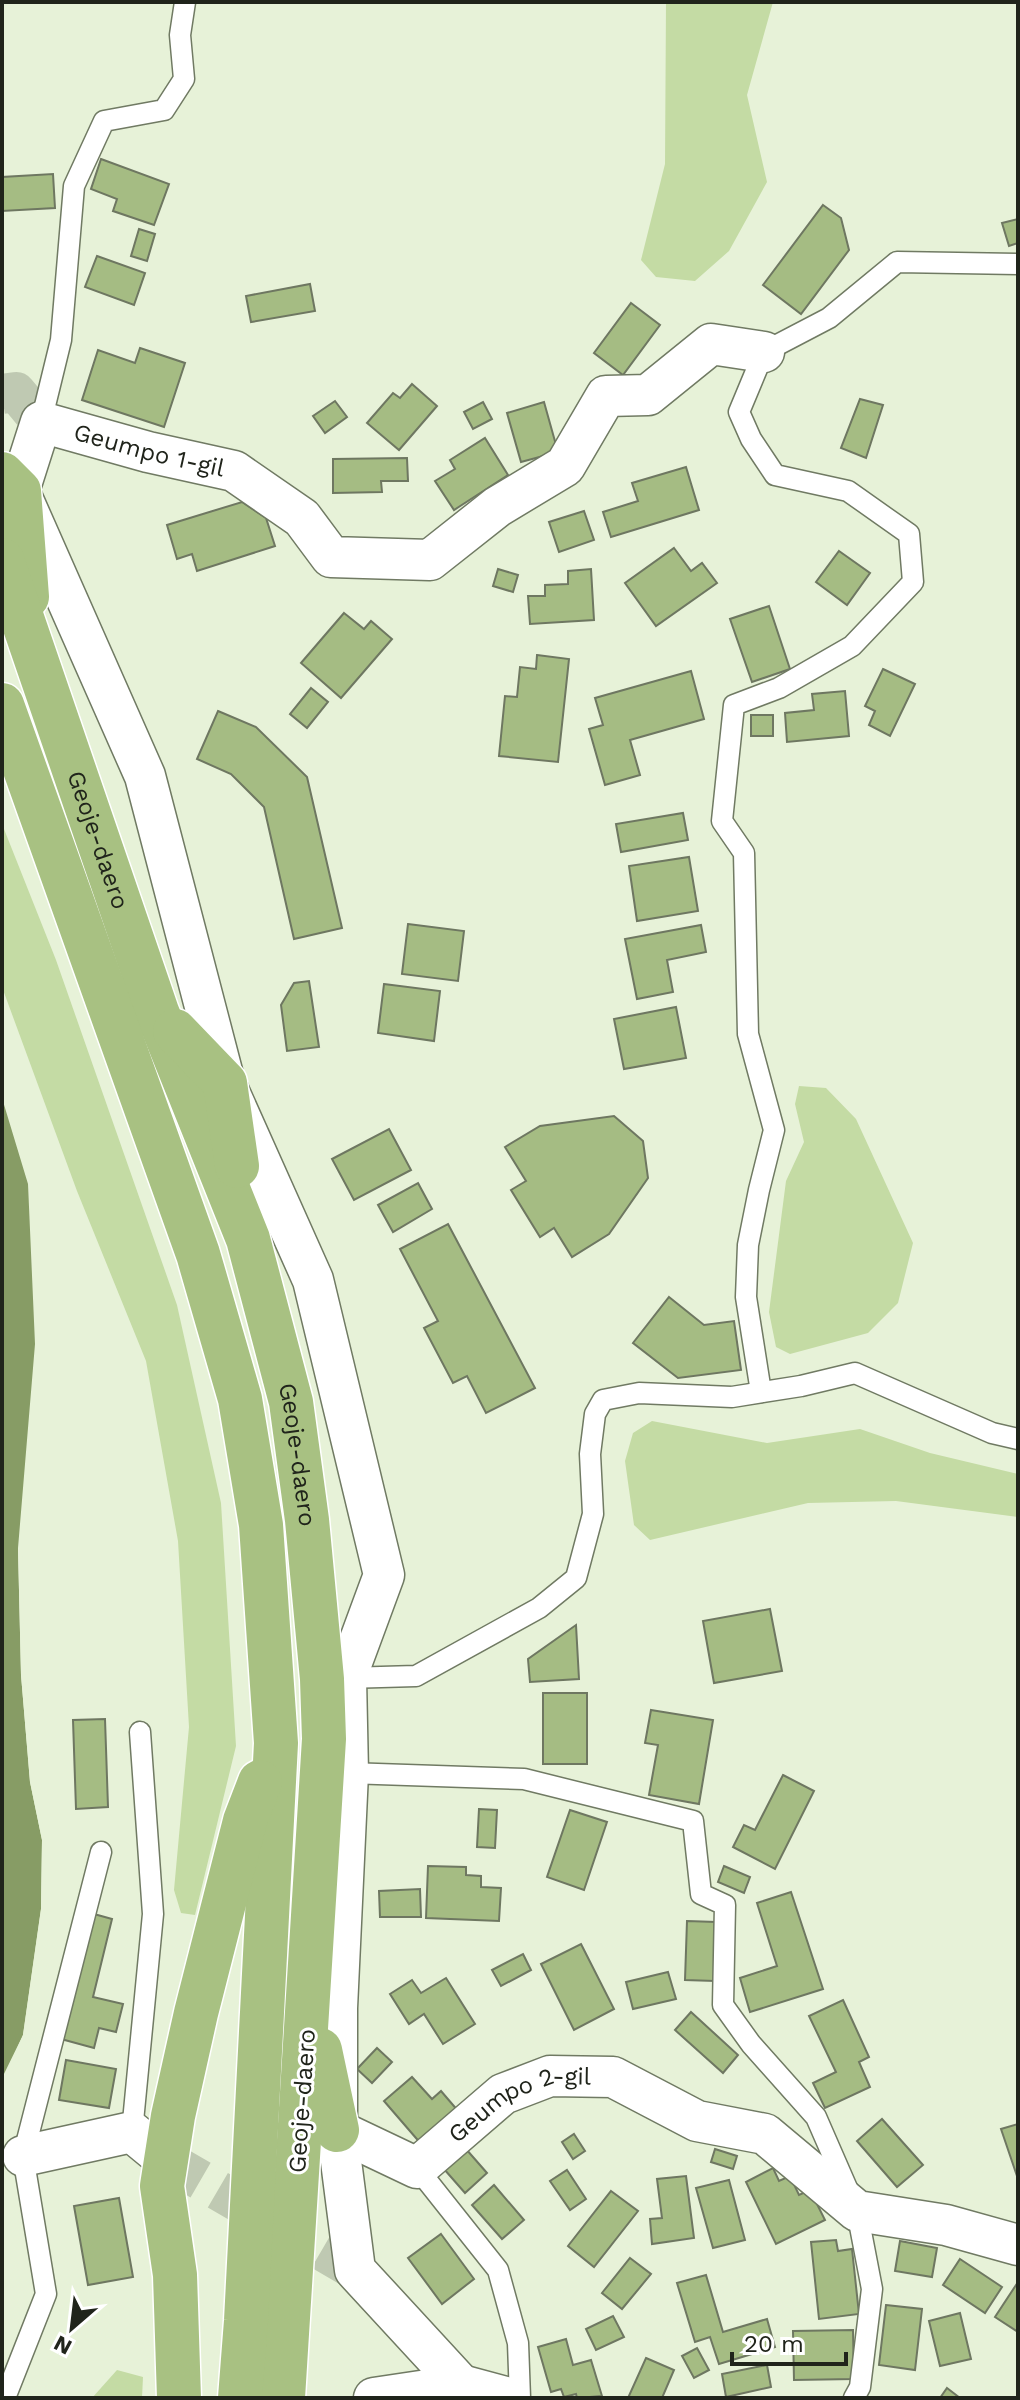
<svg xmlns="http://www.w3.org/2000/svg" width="1020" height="2400" font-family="'Work Sans',sans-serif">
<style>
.green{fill:#c4dba4}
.water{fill:#879c65}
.pier{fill:#e7f2d8}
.building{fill:#a5bc83;stroke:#6e7761;stroke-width:2}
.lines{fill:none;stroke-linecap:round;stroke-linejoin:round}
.street-tunnel{stroke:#bfc9b2;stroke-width:40;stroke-dasharray:40 20;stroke-linecap:butt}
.lane-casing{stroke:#707a63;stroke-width:23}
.street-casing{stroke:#707a63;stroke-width:43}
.highway-casing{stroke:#fff;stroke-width:47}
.lane{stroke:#fff;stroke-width:20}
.street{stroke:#fff;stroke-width:40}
.highway{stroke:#a8c182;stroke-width:44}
.labels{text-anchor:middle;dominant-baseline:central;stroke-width:6;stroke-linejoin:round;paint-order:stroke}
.street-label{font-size:24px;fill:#20241b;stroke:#fff}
</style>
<rect width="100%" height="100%" fill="#e7f2d8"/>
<g class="green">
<polygon points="666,2 773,2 747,95 767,182 729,251 695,281 656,277 641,260 665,164"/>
<polygon points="2,824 56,960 177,1305 221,1503 236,1746 195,1915 181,1913 174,1890 189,1727 178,1541 146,1361 77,1191 2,987"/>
<polygon points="799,1086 826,1088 856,1119 913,1243 898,1303 868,1333 790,1354 776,1347 769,1312 786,1181 804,1142 795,1104"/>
<polygon points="652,1421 767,1443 860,1429 930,1453 1018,1474 1018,1517 896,1501 808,1503 650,1540 634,1525 625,1461 633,1433"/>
<polygon points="117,2370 143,2377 142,2398 92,2398"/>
</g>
<polygon class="water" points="2,1098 28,1184 35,1344 18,1548 21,1675 30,1782 42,1840 41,1909 23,2035 2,2078"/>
<polygon class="pier" points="18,1548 22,1548 25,1674 34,1781 46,1840 45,1909 26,2036 6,2080 2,2082 23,2035 41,1909 42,1840 30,1782 21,1675"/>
<g class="building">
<polygon points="101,159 169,184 154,225 113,211 117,199 91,189"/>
<polygon points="53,174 55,208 2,211 2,177"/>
<polygon points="823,205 841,218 849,250 801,314 763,285"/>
<polygon points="1018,219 1018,243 1009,246 1002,223"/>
<polygon points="139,229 155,234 147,261 131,256"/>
<polygon points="97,256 145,273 134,305 85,287"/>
<polygon points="310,284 315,311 251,322 246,296"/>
<polygon points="631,303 660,325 623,375 594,353"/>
<polygon points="140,348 185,363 164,427 82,400 98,350 135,363"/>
<polygon points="412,384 437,406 399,450 367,423 393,393 400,398"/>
<polygon points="860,399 883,405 866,458 841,448"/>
<polygon points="335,401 347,417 325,433 313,416"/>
<polygon points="483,402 492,419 473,429 464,412"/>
<polygon points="544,402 558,452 521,462 507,413"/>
<polygon points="485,438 508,475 454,510 435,481 455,469 450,460"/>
<polygon points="407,458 408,481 381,481 382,492 333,493 333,459"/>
<polygon points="686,467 699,510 611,537 603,512 638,501 632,483"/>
<polygon points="242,502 266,518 275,546 197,571 192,554 177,559 167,525"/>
<polygon points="584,511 594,540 559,552 549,522"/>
<polygon points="674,548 691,571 702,563 717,583 656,626 625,583"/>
<polygon points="839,551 870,573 847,605 816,582"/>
<polygon points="498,569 518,575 513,592 493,586"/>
<polygon points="591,569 594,620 530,624 528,596 545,596 545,585 568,584 568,571"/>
<polygon points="769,606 790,669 752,682 730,619"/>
<polygon points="344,613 364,629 371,621 392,639 341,698 301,663"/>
<polygon points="537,655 569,659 558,762 499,756 505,696 517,697 520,667 536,669"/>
<polygon points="883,669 915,684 890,736 869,725 875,711 865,706"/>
<polygon points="691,671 704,719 630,740 640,775 605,785 589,729 603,725 595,698"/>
<polygon points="311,688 328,702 307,728 290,714"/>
<polygon points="845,691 849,736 787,742 785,713 814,710 812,694"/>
<polygon points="218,711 256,727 307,777 342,928 294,939 264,807 231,774 197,759"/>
<rect x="751" y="715" width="22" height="21"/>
<polygon points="683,813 688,840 621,852 616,824"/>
<polygon points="689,857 698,911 637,921 629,866"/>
<polygon points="408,924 464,931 458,981 402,974"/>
<polygon points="701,925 706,952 667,960 673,992 637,999 625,939"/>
<polygon points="309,981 319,1047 287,1051 281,1005 294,983"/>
<polygon points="384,984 440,991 434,1041 378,1033"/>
<polygon points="676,1007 686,1058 624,1069 614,1019"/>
<polygon points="614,1116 643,1141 648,1178 609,1234 572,1257 554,1228 540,1237 511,1190 526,1181 505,1147 540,1126"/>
<polygon points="389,1129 411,1170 354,1200 332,1159"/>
<polygon points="418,1183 432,1209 393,1232 378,1205"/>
<polygon points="448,1224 535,1388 486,1413 467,1376 453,1383 424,1328 438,1321 400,1249"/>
<polygon points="669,1297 704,1325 734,1321 741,1370 678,1378 633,1343"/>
<polygon points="770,1609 782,1671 714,1683 703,1621"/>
<polygon points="576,1625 579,1679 530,1682 528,1659"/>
<rect x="543" y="1693" width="44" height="71"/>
<polygon points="651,1710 713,1720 699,1804 649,1795 658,1745 645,1743"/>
<polygon points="105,1719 108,1807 76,1809 73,1720"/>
<polygon points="783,1775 814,1791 775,1869 733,1847 744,1825 755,1830"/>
<polygon points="479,1809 497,1810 495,1848 477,1847"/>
<polygon points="570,1810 607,1822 584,1890 547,1877"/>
<polygon points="428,1866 466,1867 466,1875 481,1876 481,1887 501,1888 499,1921 426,1918"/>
<polygon points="724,1866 750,1877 744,1893 718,1882"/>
<polygon points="420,1889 421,1917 380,1917 379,1891"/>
<polygon points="791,1892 823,1989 750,2012 740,1978 777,1966 757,1903"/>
<polygon points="94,1914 112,1919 93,1997 123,2004 116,2032 99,2028 94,2048 61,2039"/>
<polygon points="687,1921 716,1922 715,1981 685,1980"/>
<polygon points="581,1944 614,2009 574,2030 541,1964"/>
<polygon points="523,1954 531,1970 501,1986 492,1970"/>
<polygon points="668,1972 676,1999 633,2009 626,1982"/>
<polygon points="446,1978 475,2024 443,2044 424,2014 409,2024 390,1994 412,1980 421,1993"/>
<polygon points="843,2000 869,2057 859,2062 870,2087 825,2108 813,2083 836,2072 809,2016"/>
<polygon points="691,2012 738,2055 723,2073 675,2030"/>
<polygon points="377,2048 392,2062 372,2083 357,2069"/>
<polygon points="66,2060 116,2069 109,2108 59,2100"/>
<polygon points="412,2077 432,2099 441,2091 459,2112 422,2145 384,2101"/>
<polygon points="882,2119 923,2165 897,2187 857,2141"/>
<polygon points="1018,2124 1018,2179 1001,2129"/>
<polygon points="574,2134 585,2151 573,2159 562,2142"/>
<polygon points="466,2149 487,2173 465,2193 444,2169"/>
<polygon points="715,2149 737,2156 733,2169 711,2162"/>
<polygon points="773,2168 779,2181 790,2176 799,2195 810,2190 825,2220 776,2244 746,2182"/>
<polygon points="567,2170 586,2199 570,2210 550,2181"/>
<polygon points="686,2176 694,2238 652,2244 650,2219 662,2218 657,2179"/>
<polygon points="729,2180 745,2240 713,2248 696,2188"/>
<polygon points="494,2185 524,2220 502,2239 472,2205"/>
<polygon points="611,2191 638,2211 594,2267 568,2246"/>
<polygon points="119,2198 133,2277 88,2285 74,2206"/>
<polygon points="441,2234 474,2279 442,2304 408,2258"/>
<polygon points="836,2240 838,2251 852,2249 859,2314 819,2319 811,2242"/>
<polygon points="900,2241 937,2248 932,2277 895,2271"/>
<polygon points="630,2258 651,2274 622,2309 602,2293"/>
<polygon points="960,2259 1002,2287 985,2313 943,2285"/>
<polygon points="706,2275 723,2332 767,2319 775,2347 719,2364 710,2337 695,2342 677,2283"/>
<polygon points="1018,2282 1018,2332 995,2317"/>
<polygon points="886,2305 922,2309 915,2370 879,2365"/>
<polygon points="960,2313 971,2359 940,2366 929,2321"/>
<polygon points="613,2316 624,2337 596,2350 586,2329"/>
<polygon points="853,2330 854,2379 794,2380 793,2331"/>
<polygon points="566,2339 573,2365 591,2360 602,2396 577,2398 576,2394 564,2397 561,2389 551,2392 538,2347"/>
<polygon points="697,2348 709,2370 694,2378 682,2356"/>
<polygon points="646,2358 674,2370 662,2398 628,2398"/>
<polygon points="767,2365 771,2387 726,2397 722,2374"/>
<polygon points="947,2388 960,2398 940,2398"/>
</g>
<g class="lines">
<g class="street-tunnel">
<polyline points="2,394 16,392 41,422"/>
<polyline points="166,2160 355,2270"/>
</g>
<defs>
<g id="lane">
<polyline points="41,422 61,340 74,186 104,121 164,110 184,79 180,35 185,2"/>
<polyline points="761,1392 746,1297 748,1245 759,1190 774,1130 748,1034 744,853 722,821 734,705 779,688 852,646 913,582 909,534 848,491 775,475 751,439 739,412 764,352 829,318 897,262 1018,264"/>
<polyline points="346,1678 416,1676 539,1608 576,1578 593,1514 590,1454 595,1414 603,1400 639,1393 732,1397 801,1386 855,1373 992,1433 1018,1439"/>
<polyline points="348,1773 524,1779 693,1821 701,1894 725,1905 723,2005 751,2044 816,2117 857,2211 872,2289 860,2387 854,2398"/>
<polyline points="132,2132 153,1914 140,1732"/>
<polyline points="417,2168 498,2270 518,2343 520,2398"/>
<polyline points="5,2398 46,2294 23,2156 101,1852"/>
</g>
<g id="street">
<path id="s1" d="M337 2130 417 2168 503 2094 550 2076 613 2077 697 2121 765 2134 857 2211 946 2225 1018 2245"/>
<polyline points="23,2156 132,2132 166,2160"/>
<path id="s2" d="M461 2385 355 2270 337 2130V2008L348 1773 346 1678 384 1575 313 1280 225 1083 145 776 19 491 41 422 148 452 234 471 302 518 331 557 430 560 497 507 565 466 606 396 648 395 711 344 764 352"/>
<polyline points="374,2398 461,2385 509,2398"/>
</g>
<g id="highway">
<polyline points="2,474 19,491 27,597"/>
<path id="s3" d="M2 560 157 1012 248 1239 291 1402 307 1520 322 1679 324 1739 283 2398"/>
<polyline points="2,705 198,1254 240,1399 261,1525 276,1743 246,2321 240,2398"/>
<polyline points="175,1031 225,1083 237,1166"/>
<polyline points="320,2050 337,2130"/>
<polyline points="179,2398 175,2275 162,2186 173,2116 196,2013 245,1821 260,1782"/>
</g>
</defs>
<use href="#lane" class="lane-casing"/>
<use href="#street" class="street-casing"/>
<use href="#highway" class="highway-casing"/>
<use href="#lane" class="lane"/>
<use href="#street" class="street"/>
<use href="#highway" class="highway"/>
</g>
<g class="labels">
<g class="street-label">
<text stroke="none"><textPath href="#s2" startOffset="2192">Geumpo 1-gil</textPath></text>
<text stroke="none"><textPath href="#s3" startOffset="296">Geoje-daero</textPath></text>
<text stroke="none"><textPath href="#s3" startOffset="944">Geoje-daero</textPath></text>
<text transform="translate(302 2101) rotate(-86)">Geoje-daero</text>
<text stroke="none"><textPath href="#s1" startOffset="214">Geumpo 2-gil</textPath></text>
</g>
</g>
<rect width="1020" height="2400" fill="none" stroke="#20241b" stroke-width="8"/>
<g transform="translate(72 2328) rotate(208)" stroke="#ffffff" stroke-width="6" paint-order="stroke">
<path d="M0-6L14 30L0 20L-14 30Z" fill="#20241b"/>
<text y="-12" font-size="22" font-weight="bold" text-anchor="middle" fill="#20241b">N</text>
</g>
<path d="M732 2352v12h114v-12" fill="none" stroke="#20241b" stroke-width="4"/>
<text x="744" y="2352" font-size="24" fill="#20241b" stroke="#ffffff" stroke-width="6" paint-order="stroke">20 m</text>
</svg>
